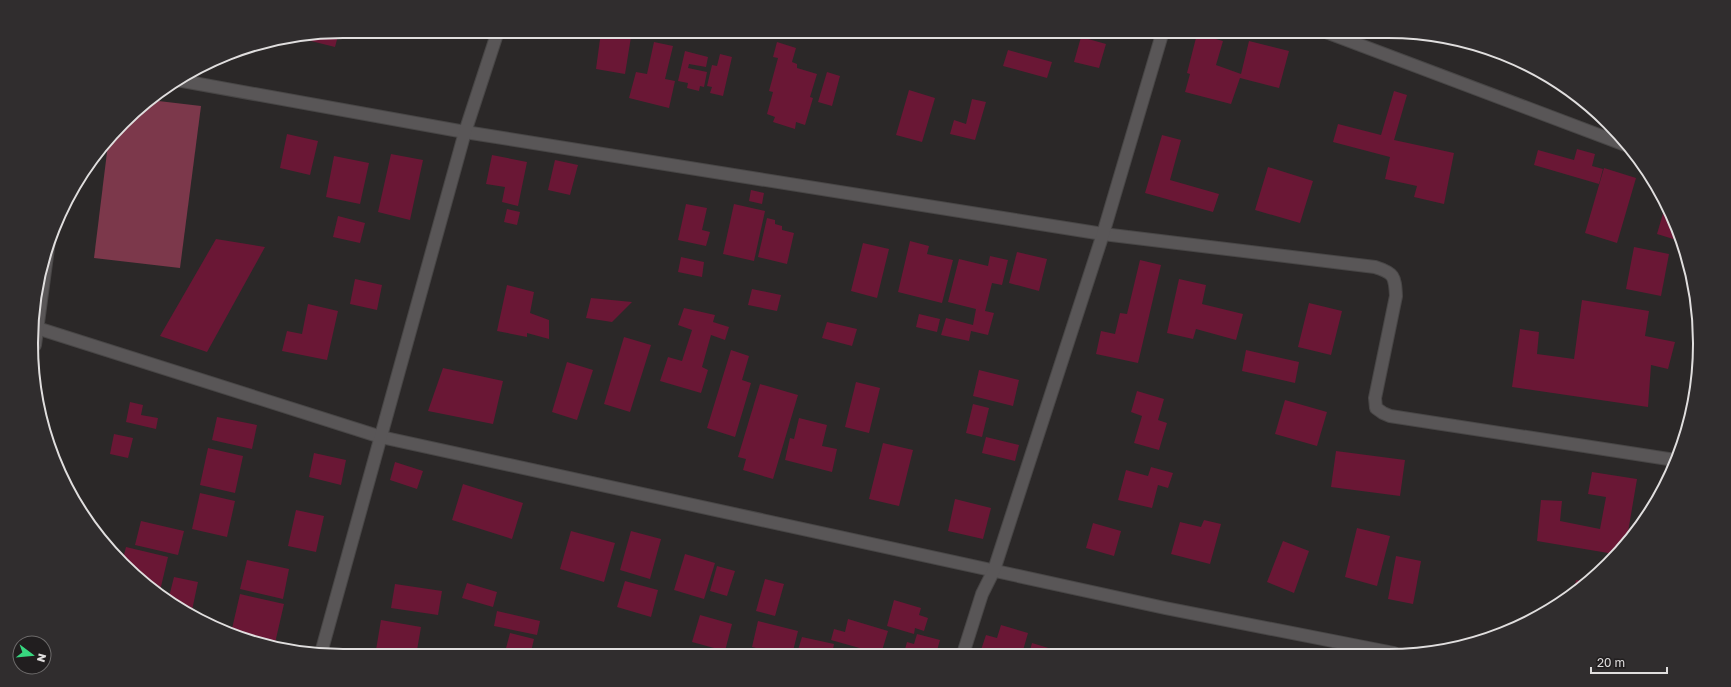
<svg xmlns="http://www.w3.org/2000/svg" width="1731" height="687" font-family="'Golos Text',sans-serif">
<style>
.green{fill:#7c384b}
.building{fill:#6a1735}
.lines{fill:none;stroke-linecap:round;stroke-linejoin:round}
.street-casing{stroke:#484646;stroke-width:14}
.street{stroke:#595657;stroke-width:12}
.rim{fill:none;stroke:#e0dede;stroke-width:2}
</style>
<rect width="100%" height="100%" fill="#2b2828"/>
<polygon class="green" points="150,100 201,106 180,268 94,258 108,144 138,108"/>
<g class="building">
<polygon points="992,31 1018,31 1016,38"/>
<polygon points="339,32 335,47 299,38 312,36"/>
<polygon points="601,32 631,37 625,74 596,69"/>
<polygon points="1197,34 1223,41 1216,65 1241,74 1249,41 1289,51 1279,88 1240,78 1231,104 1185,92 1190,74 1187,73"/>
<polygon points="1081,37 1106,44 1099,68 1074,62"/>
<polygon points="654,42 673,46 665,79 675,81 669,108 629,98 636,72 647,74"/>
<polygon points="777,42 796,48 792,62 797,64 797,68 817,74 810,97 813,98 805,125 796,122 795,129 773,122 775,117 767,114 773,92 769,91 778,58 773,57"/>
<polygon points="1008,50 1052,62 1047,78 1003,66"/>
<polygon points="685,51 708,57 706,67 689,64 688,68 707,72 704,87 700,86 699,91 687,88 688,83 678,81"/>
<polygon points="720,54 732,57 723,96 710,93 712,87 707,86 712,65 717,66"/>
<polygon points="827,72 840,76 832,106 818,102"/>
<polygon points="909,90 935,98 922,142 896,135"/>
<polygon points="1394,91 1407,95 1394,140 1454,153 1444,204 1414,197 1417,186 1385,179 1390,157 1333,142 1338,124 1381,135"/>
<polygon points="972,99 986,102 975,140 950,134 954,120 966,124"/>
<polygon points="287,134 318,141 310,175 280,168"/>
<polygon points="1162,135 1181,140 1170,180 1219,194 1213,212 1145,193"/>
<polygon points="1577,149 1595,154 1592,166 1603,169 1599,184 1534,165 1538,150 1574,160"/>
<polygon points="391,154 423,160 410,220 378,212"/>
<polygon points="492,155 527,162 518,206 502,202 505,187 486,184"/>
<polygon points="334,156 369,163 360,204 326,197"/>
<polygon points="555,160 578,165 570,195 548,190"/>
<polygon points="1268,167 1313,181 1300,223 1255,210"/>
<polygon points="1604,168 1636,178 1617,243 1585,233"/>
<polygon points="751,190 764,193 762,204 749,201"/>
<polygon points="686,204 707,208 702,230 710,232 706,246 678,240"/>
<polygon points="734,204 765,211 754,261 723,254"/>
<polygon points="507,209 520,212 517,225 504,222"/>
<polygon points="1664,210 1669,211 1683,242 1657,234"/>
<polygon points="338,216 365,223 360,243 333,237"/>
<polygon points="767,218 775,220 775,224 782,226 782,230 794,233 787,264 758,257"/>
<polygon points="216,239 265,247 207,352 160,336"/>
<polygon points="910,241 929,246 927,254 953,260 942,303 898,292"/>
<polygon points="863,243 889,249 877,298 851,291"/>
<polygon points="1634,247 1669,254 1661,296 1626,289"/>
<polygon points="1017,252 1047,259 1039,291 1009,283"/>
<polygon points="990,256 1008,260 1002,285 992,283 985,311 994,313 988,335 971,331 969,341 941,335 946,318 973,325 976,309 948,302 959,259 988,266"/>
<polygon points="681,257 704,262 702,277 678,272"/>
<polygon points="1140,260 1161,265 1138,363 1096,354 1101,331 1115,334 1120,313 1127,314"/>
<polygon points="355,279 382,285 377,310 350,304"/>
<polygon points="1179,279 1206,285 1202,304 1243,314 1236,340 1196,329 1193,339 1167,333"/>
<polygon points="507,285 534,292 530,313 549,320 549,339 527,333 527,337 497,331"/>
<polygon points="752,289 781,295 777,311 748,305"/>
<polygon points="591,298 632,302 612,322 586,318"/>
<polygon points="1582,300 1649,311 1645,336 1675,342 1668,369 1651,365 1648,407 1512,387 1520,329 1539,332 1537,354 1574,359"/>
<polygon points="1309,303 1342,311 1331,355 1298,347"/>
<polygon points="308,304 338,311 327,360 282,351 287,331 302,334"/>
<polygon points="684,308 715,315 713,322 729,327 725,340 711,335 702,367 708,370 701,393 660,381 668,357 682,361 692,330 678,325"/>
<polygon points="919,314 940,319 937,332 916,327"/>
<polygon points="827,322 857,329 852,346 822,338"/>
<polygon points="624,337 651,345 630,412 604,404"/>
<polygon points="731,350 749,356 742,380 751,383 735,437 707,428"/>
<polygon points="1246,350 1299,362 1295,383 1242,371"/>
<polygon points="567,362 593,370 577,420 552,412"/>
<polygon points="443,368 503,381 493,424 428,411"/>
<polygon points="979,370 1019,380 1013,406 973,396"/>
<polygon points="856,382 880,388 869,433 845,427"/>
<polygon points="760,384 798,395 773,479 743,470 746,459 738,457"/>
<polygon points="1137,391 1164,399 1158,420 1167,423 1159,450 1134,443 1142,416 1131,412"/>
<polygon points="1285,400 1327,412 1317,446 1275,434"/>
<polygon points="130,402 143,405 141,415 158,418 156,429 126,422"/>
<polygon points="973,404 989,408 982,437 966,433"/>
<polygon points="217,417 257,425 252,449 212,440"/>
<polygon points="799,418 827,425 822,446 837,449 832,472 785,460 790,438 794,439"/>
<polygon points="114,434 133,438 128,458 110,454"/>
<polygon points="986,437 1019,445 1015,461 982,453"/>
<polygon points="883,443 913,450 899,506 869,499"/>
<polygon points="208,448 243,456 235,493 200,485"/>
<polygon points="1336,451 1405,460 1400,496 1331,487"/>
<polygon points="314,453 346,460 341,485 309,477"/>
<polygon points="395,462 423,471 417,489 390,480"/>
<polygon points="1151,467 1173,473 1168,488 1158,485 1152,508 1118,500 1126,470 1148,476"/>
<polygon points="1592,472 1637,479 1627,538 1614,554 1537,541 1541,500 1562,501 1560,521 1600,529 1606,497 1588,494"/>
<polygon points="463,484 523,503 512,539 452,520"/>
<polygon points="200,493 235,501 227,537 192,529"/>
<polygon points="955,499 991,508 983,539 948,531"/>
<polygon points="296,510 324,516 316,552 288,546"/>
<polygon points="1204,520 1221,524 1210,564 1171,554 1180,522 1201,527"/>
<polygon points="141,521 184,531 178,555 135,545"/>
<polygon points="1093,523 1121,531 1114,556 1086,548"/>
<polygon points="1357,528 1390,536 1377,586 1345,577"/>
<polygon points="571,531 615,543 604,582 560,569"/>
<polygon points="631,531 661,539 650,579 620,570"/>
<polygon points="1283,541 1309,551 1294,593 1267,582"/>
<polygon points="126,547 168,557 159,595 153,592 123,559"/>
<polygon points="685,554 715,563 704,599 674,590"/>
<polygon points="1396,556 1421,561 1413,604 1388,599"/>
<polygon points="247,560 289,569 283,599 240,589"/>
<polygon points="717,566 735,571 727,596 710,591"/>
<polygon points="174,577 198,582 191,615 168,601"/>
<polygon points="765,579 784,584 775,616 756,611"/>
<polygon points="1576,580 1588,582 1574,591"/>
<polygon points="625,581 658,590 651,617 617,607"/>
<polygon points="467,583 497,592 493,607 462,598"/>
<polygon points="395,584 442,591 438,615 391,608"/>
<polygon points="240,594 284,604 275,643 231,633"/>
<polygon points="894,600 921,608 919,615 928,618 924,631 915,628 914,634 887,626"/>
<polygon points="497,611 540,621 537,635 494,626"/>
<polygon points="700,615 732,624 725,651 692,642"/>
<polygon points="848,619 888,631 881,654 831,640 834,629 845,632"/>
<polygon points="381,620 421,627 416,656 375,656"/>
<polygon points="758,621 798,631 792,655 783,655 752,647"/>
<polygon points="1001,625 1028,633 1022,654 986,654 980,653 986,635 997,638"/>
<polygon points="510,633 534,639 530,656 504,656"/>
<polygon points="917,634 940,640 936,654 920,650 918,655 904,653 907,642 914,644"/>
<polygon points="802,637 834,644 832,655 797,653"/>
<polygon points="1032,643 1068,654 1029,654"/>
<polygon points="535,649 557,655 533,656"/>
<polygon points="435,650 453,655 453,656 433,656"/>
</g>
<g class="lines">
<defs>
<g id="street">
<polyline points="1323,31 1628,146"/>
<path d="M177 80 465 132 1103 234 1375 267C1394 273 1395 276 1396 296L1375 398 1376 408 1383 413 1390 416 1675 460"/>
<polyline points="37,328 381,437 1165,608 1394,653"/>
<polyline points="35,345 49,241"/>
<polyline points="321,653 465,132 498,31"/>
<polyline points="963,654 982,594 994,570 1103,234 1163,31"/>
</g>
</defs>
<use href="#street" class="street-casing"/>
<use href="#street" class="street"/>
</g>
<path d="M0 0H1731V687H0ZM343 38H1388A305 305 0 0 1 1693 343V344A305 305 0 0 1 1388 649H343A305 305 0 0 1 38 344V343A305 305 0 0 1 343 38Z" fill="#302d2e" fill-rule="evenodd"/>
<path class="rim" d="M343 38H1388A305 305 0 0 1 1693 343V344A305 305 0 0 1 1388 649H343A305 305 0 0 1 38 344V343A305 305 0 0 1 343 38Z"/>
<g transform="translate(32 655) rotate(106)"><circle r="19" fill="#211e1f" stroke="#6d6b6b"/>
<path d="M0-3L7 15L0 10L-7 15Z" fill="#38d880"/>
<text y="-6" font-size="11" font-weight="bold" text-anchor="middle" fill="#e0dede">N</text>
</g>
<path d="M1591 667v6h76v-6" fill="none" stroke="#e0dede" stroke-width="2"/>
<text x="1597" y="667" font-size="12" fill="#e0dede" stroke="#211e1f" stroke-width="3" paint-order="stroke">20 m</text>
</svg>
